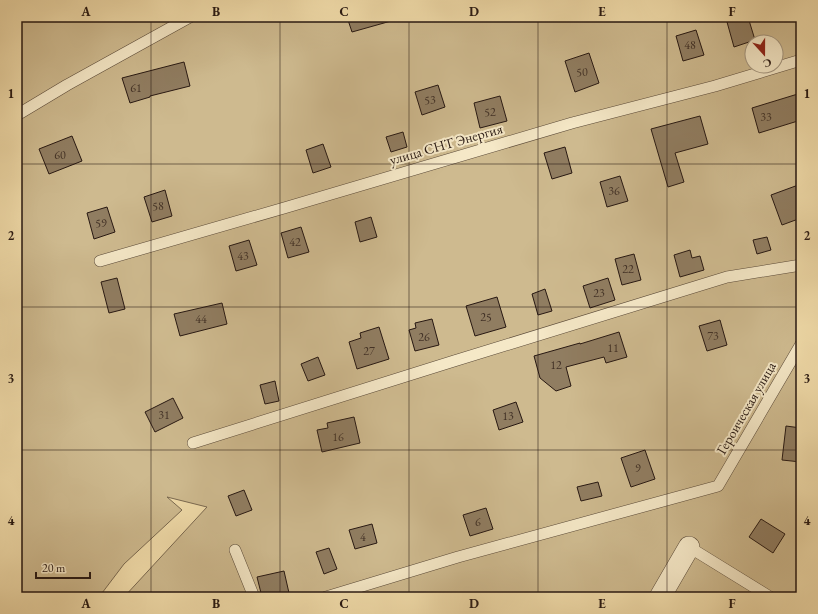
<svg xmlns="http://www.w3.org/2000/svg" width="818" height="614" font-family="'EB Garamond',serif">
<style>
.green{fill:#ceba8f;stroke:#7a6950;fill-rule:evenodd}
.building{fill:#907d61;stroke:#271812}
.lines{fill:none;stroke-linecap:round;stroke-linejoin:round}
.lane-casing{stroke:#594938;stroke-width:12}
.street-casing{stroke:#594938;stroke-width:22}
.lane{stroke:#f5e8c7;stroke-width:11}
.street{stroke:#f5e8c7;stroke-width:21}
.grid{fill:none;stroke:#271812;stroke-width:1;stroke-opacity:0.55}
.labels{text-anchor:middle;dominant-baseline:central;stroke-width:4;stroke-linejoin:round;paint-order:stroke}
.number-label{font-size:12px;fill:#413126}
.street-label{font-size:14px;fill:#271812;stroke:#f5e8c7}
.neatline{fill:none;stroke:#271812;stroke-width:1.5}
.grid-label{font-size:13px;text-anchor:middle;font-weight:bold;fill:#271812}
</style>
<rect width="100%" height="100%" fill="#f0dba9"/>
<filter id="stains"><feTurbulence type="fractalNoise" baseFrequency=".005" numOctaves="4"/><feColorMatrix values="0 0 0 0 .2 0 0 0 0 .09 0 0 0 0 .02 0 0 0 .5 -.17"/></filter>
<radialGradient id="worn" r=".72"><stop offset=".6" stop-color="#630" stop-opacity="0"/><stop offset="1" stop-color="#630" stop-opacity=".3"/></radialGradient>
<path class="green" d="M17 17H801V597H124L207 507 167 497 182 510 124 564 99 597H17ZM752 42H776V66H752Z"/>
<g class="building">
<polygon points="347,17 390,17 391,21 352,32"/>
<polygon points="742,17 748,17 755,40 734,47 727,22"/>
<polygon points="696,30 704,55 683,61 676,36"/>
<polygon points="589,53 599,83 575,92 565,61"/>
<polygon points="184,62 190,86 150,96 150,97 130,103 122,78"/>
<polygon points="438,85 445,107 422,115 415,92"/>
<polygon points="801,93 801,120 759,133 752,108"/>
<polygon points="500,96 507,121 480,128 474,103"/>
<polygon points="700,116 708,144 675,153 684,182 668,187 651,129"/>
<polygon points="403,132 407,147 391,152 386,137"/>
<polygon points="72,136 82,161 49,174 39,149"/>
<polygon points="323,144 331,167 313,173 306,150"/>
<polygon points="565,147 572,173 552,179 544,153"/>
<polygon points="620,176 628,201 607,207 600,182"/>
<polygon points="801,184 801,218 782,225 771,195"/>
<polygon points="165,190 172,216 152,222 144,197"/>
<polygon points="107,207 115,232 94,239 87,213"/>
<polygon points="371,217 377,237 360,242 355,222"/>
<polygon points="301,227 309,252 288,258 281,233"/>
<polygon points="767,237 771,250 757,254 753,240"/>
<polygon points="249,240 257,265 236,271 229,246"/>
<polygon points="690,250 692,258 700,256 704,270 680,277 674,255"/>
<polygon points="634,254 641,280 622,285 615,259"/>
<polygon points="117,278 125,309 109,313 101,282"/>
<polygon points="608,278 615,300 590,308 583,286"/>
<polygon points="545,289 552,311 538,315 532,294"/>
<polygon points="497,297 506,327 475,336 466,306"/>
<polygon points="222,303 227,324 180,336 174,314"/>
<polygon points="432,319 439,345 415,351 409,330 416,328 415,323"/>
<polygon points="720,320 727,345 707,351 699,326"/>
<polygon points="379,327 389,359 357,369 349,342 361,338 360,333"/>
<polygon points="619,332 627,357 606,363 604,357 566,367 571,386 556,391 540,378 534,356 580,343 580,344"/>
<polygon points="318,357 325,375 308,381 301,364"/>
<polygon points="275,381 279,401 265,404 260,385"/>
<polygon points="173,398 183,418 155,432 145,412"/>
<polygon points="516,402 523,422 499,430 493,410"/>
<polygon points="354,417 360,443 322,452 317,430 328,428 327,423"/>
<polygon points="786,426 801,428 801,462 782,460"/>
<polygon points="645,450 655,479 631,487 621,458"/>
<polygon points="598,482 602,496 581,501 577,487"/>
<polygon points="244,490 252,510 236,516 228,496"/>
<polygon points="486,508 493,529 470,536 463,515"/>
<polygon points="761,519 785,534 773,553 749,537"/>
<polygon points="372,524 377,543 355,549 349,530"/>
<polygon points="329,548 337,569 324,574 316,552"/>
<polygon points="284,571 289,593 274,597 262,597 257,577"/>
</g>
<g class="lines">
<defs>
<g id="lane">
<polyline points="17,115 67,85 190,17"/>
<polyline points="100,261 284,208 572,123 715,86 801,60"/>
<polyline points="193,443 454,361 727,277 801,265"/>
<polyline points="689,547 770,597"/>
<polyline points="235,550 254,597"/>
<polyline points="326,597 458,557 718,486 801,344"/>
</g>
<polyline id="street" points="660,597 689,547"/>
</defs>
<use href="#lane" class="lane-casing"/>
<use href="#street" class="street-casing"/>
<use href="#lane" class="lane"/>
<use href="#street" class="street"/>
</g>
<path class="grid" d="M151 17V597M280 17V597M409 17V597M538 17V597M667 17V597M17 164H801M17 307H801M17 450H801"/>
<g class="labels">
<g class="number-label">
<text x="690" y="45">48</text>
<text x="582" y="72">50</text>
<text x="136" y="88">61</text>
<text x="430" y="100">53</text>
<text x="490" y="112">52</text>
<text x="766" y="117">33</text>
<text x="60" y="155">60</text>
<text x="614" y="191">36</text>
<text x="158" y="206">58</text>
<text x="101" y="223">59</text>
<text x="295" y="242">42</text>
<text x="243" y="256">43</text>
<text x="628" y="269">22</text>
<text x="599" y="293">23</text>
<text x="486" y="317">25</text>
<text x="201" y="319">44</text>
<text x="713" y="336">73</text>
<text x="424" y="337">26</text>
<text x="613" y="348">11</text>
<text x="369" y="351">27</text>
<text x="556" y="365">12</text>
<text x="164" y="415">31</text>
<text x="508" y="416">13</text>
<text x="338" y="437">16</text>
<text x="638" y="468">9</text>
<text x="478" y="522">6</text>
<text x="363" y="537">4</text>
</g>
<g class="street-label">
<text transform="translate(446 144) rotate(-16)">улица СНТ Энергия</text>
<text transform="translate(746 408) rotate(-60)">Героическая улица</text>
</g>
</g>
<rect width="818" height="614" fill="none" stroke="#f0dba9" stroke-width="44"/>
<g transform="translate(764 54) rotate(159)"><circle r="19" fill="#f5e8c7" stroke="#a3957f"/>
<path d="M0-3L7 15L0 10L-7 15Z" fill="#8f2418"/>
<text y="-6" font-size="11" font-weight="bold" text-anchor="middle" fill="#271812">С</text>
</g>
<path d="M36 572v6h54v-6" fill="none" stroke="#271812" stroke-width="2"/>
<text x="42" y="572" font-size="12" fill="#271812" stroke="#f5e8c7" stroke-width="3" paint-order="stroke">20 m</text>
<rect x="22" y="22" width="774" height="570" class="neatline"/>
<g class="grid-label">
<text x="86" y="16">A</text>
<text x="216" y="16">B</text>
<text x="344" y="16">C</text>
<text x="474" y="16">D</text>
<text x="602" y="16">E</text>
<text x="732" y="16">F</text>
<text x="11" y="98">1</text>
<text x="807" y="98">1</text>
<text x="11" y="240">2</text>
<text x="807" y="240">2</text>
<text x="11" y="383">3</text>
<text x="807" y="383">3</text>
<text x="11" y="525">4</text>
<text x="807" y="525">4</text>
<text x="86" y="608">A</text>
<text x="216" y="608">B</text>
<text x="344" y="608">C</text>
<text x="474" y="608">D</text>
<text x="602" y="608">E</text>
<text x="732" y="608">F</text>
</g>
<rect width="100%" height="100%" filter="url(#stains)"/>
<rect width="100%" height="100%" fill="url(#worn)"/>
</svg>
